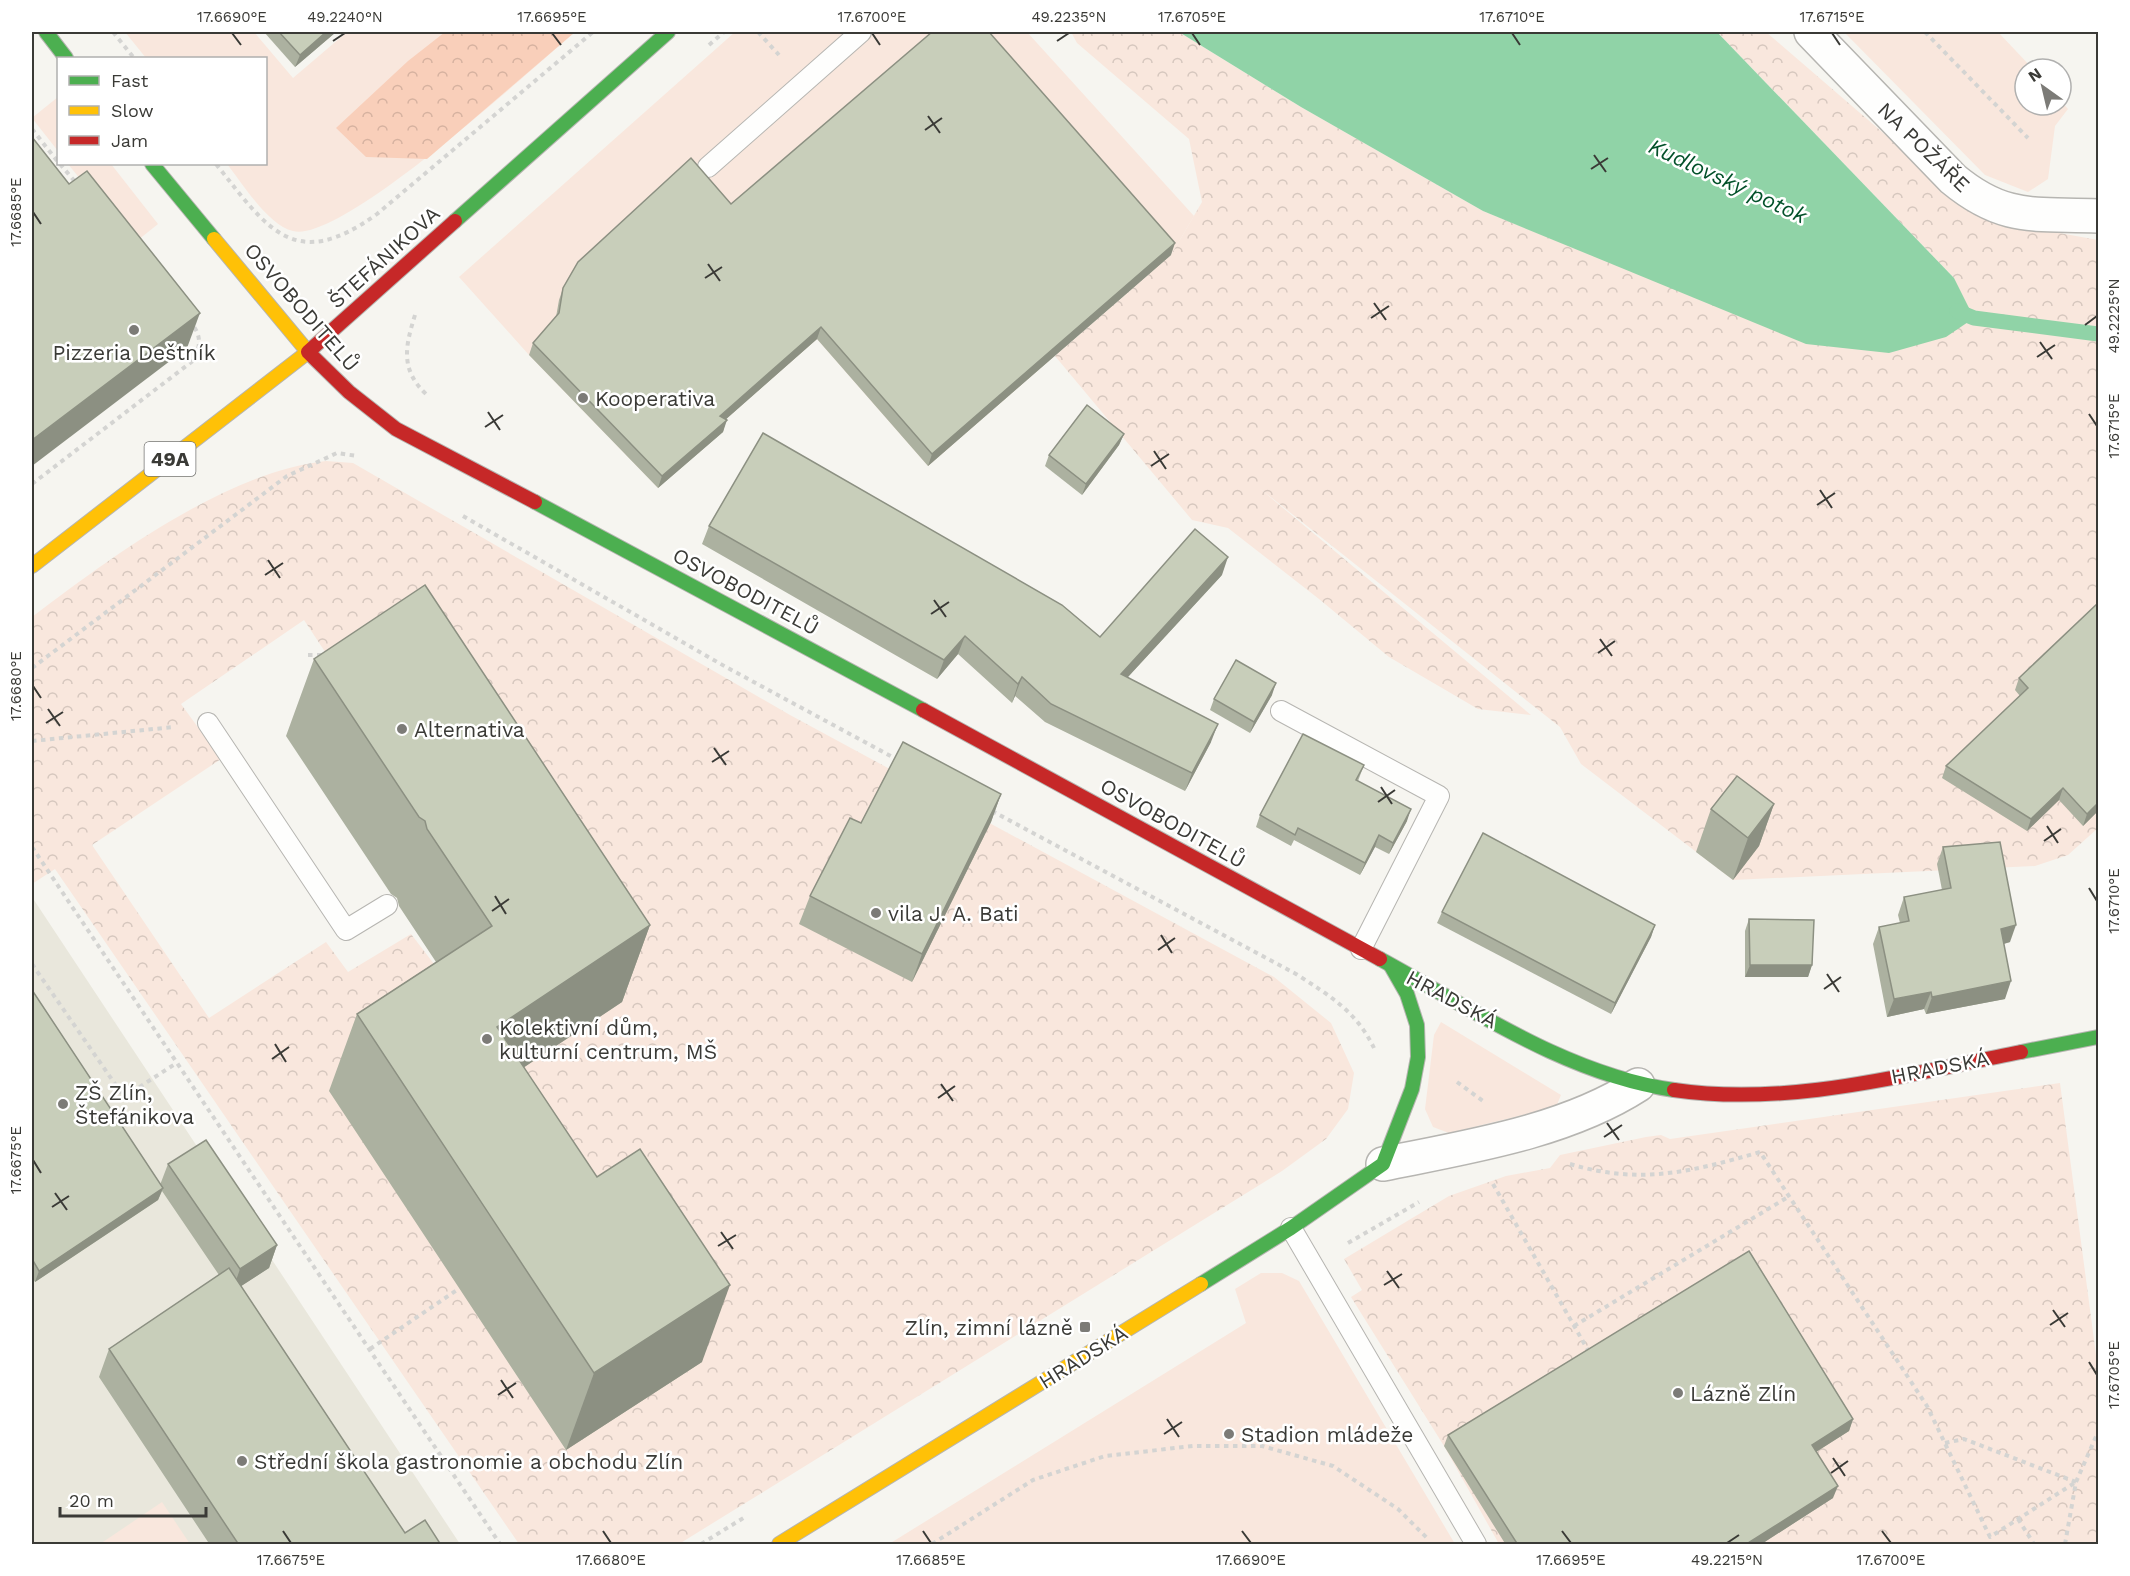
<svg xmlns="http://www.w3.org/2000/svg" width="2130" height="1576" font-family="'Work Sans',sans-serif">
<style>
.built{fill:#e9e7dc}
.grass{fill:#f9e7dd}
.forest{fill:url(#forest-crowns)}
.park{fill:url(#park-crowns);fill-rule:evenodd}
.water{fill:#90d3a7}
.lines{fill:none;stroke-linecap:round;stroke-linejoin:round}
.stream{stroke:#90d3a7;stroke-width:15}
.lane-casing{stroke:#b6b5b1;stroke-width:22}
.street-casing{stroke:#b6b5b1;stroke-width:36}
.fast-casing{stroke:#b6b5b1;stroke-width:16}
.slow-casing{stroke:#b6b5b1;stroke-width:16}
.jam-casing{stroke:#b6b5b1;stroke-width:16}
.path{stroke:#d4d4d2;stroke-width:4;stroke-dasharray:4.5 4.5;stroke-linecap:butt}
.lane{stroke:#fefefd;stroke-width:20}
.street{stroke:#fefefd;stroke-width:33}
.fast{stroke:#4caf50;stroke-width:14}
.slow{stroke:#ffc107;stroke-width:14}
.jam{stroke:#c62828;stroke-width:14}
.wall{fill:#acb1a0}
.shaded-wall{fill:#8c9082}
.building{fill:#c8ceba;stroke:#8c9082;stroke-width:1.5}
.ticks{fill:none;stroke:#3a3a36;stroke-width:2}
.poi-dot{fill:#7c7b77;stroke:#fff;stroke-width:2}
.labels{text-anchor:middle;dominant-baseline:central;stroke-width:5;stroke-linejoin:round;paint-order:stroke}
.shield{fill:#fff;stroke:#757572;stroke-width:1.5}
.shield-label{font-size:20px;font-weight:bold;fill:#3a3a36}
.street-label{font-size:21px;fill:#3a3a36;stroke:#fff}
.poi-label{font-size:21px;fill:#3a3a36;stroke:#fff;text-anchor:start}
.water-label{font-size:22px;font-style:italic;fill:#03512a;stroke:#fff}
.neatline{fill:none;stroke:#3a3a36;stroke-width:2}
.ticks-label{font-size:15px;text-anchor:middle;fill:#3a3a36}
</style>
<defs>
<pattern id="forest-crowns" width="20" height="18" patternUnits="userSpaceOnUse" patternTransform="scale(1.5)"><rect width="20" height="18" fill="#f9cfba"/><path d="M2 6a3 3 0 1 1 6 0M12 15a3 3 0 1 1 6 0" fill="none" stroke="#d6b2a0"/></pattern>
<pattern id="park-crowns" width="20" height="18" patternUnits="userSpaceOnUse" patternTransform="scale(1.5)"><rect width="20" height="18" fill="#f9e7dd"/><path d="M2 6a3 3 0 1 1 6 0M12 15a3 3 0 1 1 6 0" fill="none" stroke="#d6c7be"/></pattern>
</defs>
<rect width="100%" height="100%" fill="#f6f5f0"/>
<polygon class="built" points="32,897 460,1544 32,1544"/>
<g class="grass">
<path d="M125 32H254L293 78 347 32H575C533 68 341 244 293 231 268 225 242 183 227 164H266V58H146Z"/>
<polygon points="735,32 1027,32 1194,216 1171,255 928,466 817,339 679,460 658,488 529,355 459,277"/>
<polygon points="1844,32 1998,32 2033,69 2025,69 2025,105 2061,105 2061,101 2068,109 2055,126 2048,179 2028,192 1985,175"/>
<polygon points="58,97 58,151 32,118"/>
<polygon points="68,164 111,164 158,224 133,244"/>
<polygon points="1441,1022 1561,1095 1556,1107 1449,1133 1433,1127 1425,1109 1434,1035"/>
<polygon points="1261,1273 1282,1273 1299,1281 1455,1544 889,1544 1246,1323 1235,1289"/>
<polygon points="162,1502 190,1544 100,1544"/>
</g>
<polygon class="forest" points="445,32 575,32 427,159 366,157 336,128 408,61"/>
<g class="park">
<polygon points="1071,32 1179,32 1301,107 1483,211 1644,276 1954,278 1717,32 1766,32 1983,219 2098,240 2098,580 2095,583 2098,585 2098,828 2068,855 2035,866 1733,880 1581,764 1560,727 1258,487 1531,715 1478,709 1389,657 1319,599 1228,528 1192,520 1055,356 1171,255 1202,202 1189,139 1077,43"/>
<path d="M326 461 353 463 790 715 1274 977 1331 1023 1354 1073 1348 1109 1326 1139 1282 1171 679 1544H519L55 869 32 884V617C111 557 226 472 326 461ZM304 620 351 691 464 1003 411 934 348 972 326 942 209 1018 92 845 221 759 181 704Z"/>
<polygon points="2060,1083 2098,1370 2098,1544 1499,1544 1444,1446 1351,1297 1362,1290 1344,1259 1449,1196 1506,1176 1550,1168 1560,1155 1646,1137 1661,1135 1670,1139"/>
</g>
<polygon class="water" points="1179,32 1717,32 1954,278 1974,318 1946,337 1889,353 1806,344 1483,211 1301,107"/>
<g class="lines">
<polyline class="stream" points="1957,311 1974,318 2098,334"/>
<defs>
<g id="lane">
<polyline points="708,167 861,32"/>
<polyline points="1281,711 1439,796 1361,949"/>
<polyline points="208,723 346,930 387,905"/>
<polyline points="1291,1228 1476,1544"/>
</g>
<g id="street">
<path d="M1811 32 1953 179C2005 222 2036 213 2098 216"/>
<path d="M1383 1164C1467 1147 1565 1132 1638 1085"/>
</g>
<g id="fast">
<polyline points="46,32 66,58"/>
<polyline points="152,164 214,239"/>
<polyline points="455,221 668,32"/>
<polyline points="535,502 923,710"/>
<path d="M1380 959C1472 1009 1568 1075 1674 1090"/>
<polyline points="2021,1052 2098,1037"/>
<polyline points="1201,1284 1291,1228 1383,1164 1412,1089 1418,1057 1417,1025 1407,994 1391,966"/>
</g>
<g id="slow">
<polyline points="32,566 308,352 214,239"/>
<polyline points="779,1544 1201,1284"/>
</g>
<g id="jam">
<polyline points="455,221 308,352 349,392 396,429 535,502"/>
<polyline points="923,710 1380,959"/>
<path d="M1674 1090C1790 1107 1907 1074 2021 1052"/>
</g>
</defs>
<use href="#lane" class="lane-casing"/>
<use href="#street" class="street-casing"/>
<use href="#fast" class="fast-casing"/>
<use href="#slow" class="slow-casing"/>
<use href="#jam" class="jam-casing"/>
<g class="path">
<polyline points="113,32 134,58"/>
<polyline points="758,32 779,55"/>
<polyline points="1925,32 2028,138"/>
<polyline points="709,45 724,32"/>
<polyline points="32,129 58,162"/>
<polyline points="60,164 77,184"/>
<path d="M216 164C267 228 294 274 377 214L593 32"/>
<path d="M415 315C405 347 400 370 427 395"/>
<path d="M32 484 194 360C200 346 202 337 192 324"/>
<polyline points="463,516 726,667 898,760"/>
<polyline points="308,655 325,655"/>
<polyline points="32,668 287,476 337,453 357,456"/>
<polyline points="32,741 174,727"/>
<path d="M992 811 1296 974C1330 996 1356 1011 1374 1048"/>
<polyline points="32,847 500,1544"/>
<polyline points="32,964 124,1097 175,1064"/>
<polyline points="1457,1082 1483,1101"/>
<path d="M1570 1164C1640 1185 1691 1172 1760 1152L1927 1406 1990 1537 2076 1482"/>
<polyline points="1493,1184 1589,1352"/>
<polyline points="1348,1243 1419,1202"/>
<polyline points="1574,1326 1788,1197"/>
<polyline points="370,1349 457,1290"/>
<polyline points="1945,1443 1964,1439 2076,1482"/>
<polyline points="2018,1519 2034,1544"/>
<polyline points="701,1544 745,1517"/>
<polyline points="932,1544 1033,1480 1105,1456 1193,1446 1262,1446 1333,1466 1398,1509 1429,1540"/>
<polyline points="2065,1544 2076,1482 2098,1432"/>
</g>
<use href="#lane" class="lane"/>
<use href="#street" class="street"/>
<use href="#fast" class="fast"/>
<use href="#slow" class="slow"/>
<use href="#jam" class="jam"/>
</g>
<g class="wall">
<polygon points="264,32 336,32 295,67"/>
<polygon points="731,204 1171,255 928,466 817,339 726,419 723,432 658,488 529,355 533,343 556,317 559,300 563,288"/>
<polygon points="1124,434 1119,445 1082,495 1045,466 1049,455"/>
<polygon points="709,526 1100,637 1222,575 1128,677 1211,742 1185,791 1045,722 1015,696 1012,703 958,654 937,679 702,544"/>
<polygon points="2098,603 2098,811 2083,826 2059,800 2027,831 1942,778 1946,766 2020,696 2015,690 2019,678"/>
<polygon points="314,659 650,925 622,1002 524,1067 702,1362 566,1450 329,1091 357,1014 436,962 399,906 397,898 391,894 286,736"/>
<polygon points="1272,695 1250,733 1210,710 1214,699"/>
<polygon points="1364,765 1358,781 1407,821 1389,854 1375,847 1360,875 1294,840 1291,846 1256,827 1260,815"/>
<polygon points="1001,794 991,822 912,982 799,924 810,896 861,823"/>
<polygon points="1774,804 1759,846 1733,880 1696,852 1711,809"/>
<polygon points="1943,847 2010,942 2004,944 2005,999 1926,1014 1924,1009 1887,1017 1873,944 1879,927 1900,923 1898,915 1904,897 1942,890 1937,864"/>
<polygon points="1442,912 1655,925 1651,937 1611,1014 1437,923"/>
<polygon points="1749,919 1812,965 1808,977 1745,977 1745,931"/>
<polygon points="32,990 160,1185 168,1164 277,1245 269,1268 241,1286 405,1533 441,1545 210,1545 99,1377 109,1349 219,1275 162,1191 158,1200 35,1282 32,1277"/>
<polygon points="1853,1419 1849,1431 1816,1452 1833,1498 1760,1545 1506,1545 1444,1446 1448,1435"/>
</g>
<g class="shaded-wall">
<polygon points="326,32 336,32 295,67 300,55"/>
<polygon points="1175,243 1171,255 928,466 932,454"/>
<polygon points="200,313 187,348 32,466 32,440"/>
<polygon points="821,327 817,339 716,428 720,416"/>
<polygon points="727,420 723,432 658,488 662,476"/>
<polygon points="1124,434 1119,445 1082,495 1086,484"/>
<polygon points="1228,557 1222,575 1114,692 1121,674"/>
<polygon points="965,636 958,654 937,679 944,660"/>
<polygon points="1022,677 1015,696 1012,703 1018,684"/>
<polygon points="1276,683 1272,695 1250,733 1254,722"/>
<polygon points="1218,724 1211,742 1185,791 1192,773"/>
<polygon points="2063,788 2059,800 2027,831 2031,819"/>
<polygon points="1001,794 991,822 912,982 922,954"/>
<polygon points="2098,803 2098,811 2083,826 2087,814"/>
<polygon points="1774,804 1759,846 1733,880 1748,838"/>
<polygon points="1411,809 1407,821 1389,854 1393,843"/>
<polygon points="1379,835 1375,847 1360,875 1365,863"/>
<polygon points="650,925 622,1002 469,1104 497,1027"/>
<polygon points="1655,925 1651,937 1611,1014 1615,1003"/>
<polygon points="2016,925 2010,942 1995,946 2001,929"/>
<polygon points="1750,965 1812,965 1808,977 1745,977"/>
<polygon points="2011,981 2005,999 1926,1014 1932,997"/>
<polygon points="1931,992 1924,1009 1887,1017 1894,999"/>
<polygon points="163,1188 158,1200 35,1282 39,1271"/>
<polygon points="277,1245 269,1268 232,1292 240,1269"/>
<polygon points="730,1285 702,1362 566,1450 594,1373"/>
<polygon points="1853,1419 1849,1431 1808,1457 1812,1445"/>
<polygon points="1838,1486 1833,1498 1760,1545 1745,1545"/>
</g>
<g class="building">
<polygon points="279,32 326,32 300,55"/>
<polygon points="932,32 989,32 1175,243 932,454 821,327 720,416 727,420 662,476 533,343 559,313 563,288 578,262 691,158 731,204"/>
<polygon points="32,137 69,184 87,171 200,313 32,440"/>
<polygon points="1087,405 1124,434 1086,484 1049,455"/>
<polygon points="763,433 1062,605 1100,637 1195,529 1228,557 1121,674 1218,724 1192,773 1051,704 1022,677 1018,684 965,636 944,660 709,526"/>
<polygon points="425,585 650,925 497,1027 597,1177 640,1149 730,1285 594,1373 357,1014 492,926 427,829 425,821 419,817 314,659"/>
<polygon points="2098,603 2098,803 2087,814 2063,788 2031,819 1946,766 2028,688 2019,678"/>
<polygon points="1236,660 1276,683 1254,722 1214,699"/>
<polygon points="1303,734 1364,765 1356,780 1411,809 1393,843 1379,835 1365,863 1298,828 1295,835 1260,815"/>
<polygon points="903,742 1001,794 922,954 810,896 850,818 861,823"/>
<polygon points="1737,776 1774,804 1748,838 1711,809"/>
<polygon points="1483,833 1655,925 1615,1003 1442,912"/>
<polygon points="2000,842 2016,925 2001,929 2011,981 1932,997 1931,992 1894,999 1879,927 1909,921 1904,897 1951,888 1943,847"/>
<polygon points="1749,919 1814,920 1812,965 1750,965"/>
<polygon points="32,990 163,1188 39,1271 32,1259"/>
<polygon points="206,1140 277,1245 240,1269 168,1164"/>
<polygon points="1749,1251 1853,1419 1812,1445 1838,1486 1745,1545 1518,1545 1448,1435"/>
<polygon points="229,1268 405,1533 425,1520 441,1545 239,1545 109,1349"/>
</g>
<path class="ticks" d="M232 33 241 45M552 33 561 45M872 33 880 45M1192 33 1200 45M1512 33 1520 45M1832 33 1840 45M333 41 345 33M1057 41 1069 33M928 116 940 133M925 130 942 118M1594 155 1606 172M1591 169 1608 158M33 212 41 224M708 264 720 281M705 278 722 267M1374 303 1386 320M1371 318 1389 306M2085 325 2097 316M2040 342 2052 359M2037 357 2055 345M488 412 500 430M2089 414 2097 426M485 427 503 415M1154 451 1166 469M1151 466 1169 454M1820 490 1832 508M1817 505 1835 493M268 560 280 578M265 575 283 563M934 600 946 617M931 614 949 602M1600 639 1612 656M1598 653 1615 641M33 686 41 698M48 709 60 726M46 723 63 712M714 748 726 765M712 762 729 751M1381 787 1392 804M1378 802 1395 790M2047 826 2058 843M2044 841 2061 829M2089 888 2097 901M495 896 506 914M492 911 509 899M1161 935 1172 953M1158 950 1175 938M1827 974 1839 992M1824 989 1841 977M275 1044 286 1062M272 1059 289 1047M941 1084 953 1101M938 1098 955 1086M1607 1123 1619 1140M1604 1137 1622 1125M33 1160 41 1173M55 1193 67 1210M52 1207 69 1196M721 1232 733 1249M718 1246 736 1235M1387 1271 1399 1288M1384 1285 1402 1274M2053 1310 2065 1327M2050 1325 2068 1313M2089 1362 2097 1375M501 1380 513 1398M498 1395 516 1383M1167 1419 1179 1437M1164 1434 1182 1422M1833 1458 1845 1476M1831 1473 1848 1461M283 1531 291 1543M603 1531 611 1543M923 1531 931 1543M1242 1531 1251 1543M1562 1531 1571 1543M1882 1531 1891 1543M1727 1543 1739 1535"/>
<g class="poi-dot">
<circle cx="134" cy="330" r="6"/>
<circle cx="583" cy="398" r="6"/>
<circle cx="402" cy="729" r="6"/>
<circle cx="876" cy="913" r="6"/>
<circle cx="487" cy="1039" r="6"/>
<circle cx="63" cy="1104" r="6"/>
<rect x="1079" y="1321" width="12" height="12" rx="3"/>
<circle cx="1678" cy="1393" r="6"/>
<circle cx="1229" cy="1434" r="6"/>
<circle cx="242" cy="1461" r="6"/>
</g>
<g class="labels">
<rect class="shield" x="144.5" y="442" width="51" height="34" rx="4.5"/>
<g class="shield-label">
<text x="170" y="459">49A</text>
</g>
<g class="street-label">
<text transform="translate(1924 147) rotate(44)">NA POŽÁŘE</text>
<text transform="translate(384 257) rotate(-42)">ŠTEFÁNIKOVA</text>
<text transform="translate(302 307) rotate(49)">OSVOBODITELŮ</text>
<text transform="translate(746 591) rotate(28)">OSVOBODITELŮ</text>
<text transform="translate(1173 823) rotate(29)">OSVOBODITELŮ</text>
<text transform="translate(1452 999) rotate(28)">HRADSKÁ</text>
<text transform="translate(1940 1067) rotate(-11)">HRADSKÁ</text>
<text transform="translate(1083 1357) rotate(-32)">HRADSKÁ</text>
</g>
<g class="poi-label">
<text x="134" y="352" text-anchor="middle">Pizzeria Deštník</text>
<text x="595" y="398">Kooperativa</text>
<text x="414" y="729">Alternativa</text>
<text x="888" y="913">vila J. A. Bati</text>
<text x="499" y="1027">Kolektivní dům,<tspan x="499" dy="24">kulturní centrum, MŠ</tspan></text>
<text x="75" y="1092">ZŠ Zlín,<tspan x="75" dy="24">Štefánikova</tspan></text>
<text x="1073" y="1327" text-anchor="end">Zlín, zimní lázně</text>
<text x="1690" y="1393">Lázně Zlín</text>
<text x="1241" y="1434">Stadion mládeže</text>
<text x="254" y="1461">Střední škola gastronomie a obchodu Zlín</text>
</g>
<g class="water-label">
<text transform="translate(1728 181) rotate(25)">Kudlovský potok</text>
</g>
</g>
<rect width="2130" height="1576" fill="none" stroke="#ffffff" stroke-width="66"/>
<rect x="57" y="57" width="210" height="108" fill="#ffffff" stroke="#b0b0af" stroke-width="1.5"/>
<rect x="69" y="76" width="30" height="9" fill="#4caf50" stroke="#b0b0af" stroke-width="1.5"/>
<text x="111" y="87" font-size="18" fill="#3a3a36">Fast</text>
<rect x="69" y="106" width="30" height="9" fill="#ffc107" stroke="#b0b0af" stroke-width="1.5"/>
<text x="111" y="117" font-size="18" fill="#3a3a36">Slow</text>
<rect x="69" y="136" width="30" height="9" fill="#c62828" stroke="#b0b0af" stroke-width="1.5"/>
<text x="111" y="147" font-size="18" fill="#3a3a36">Jam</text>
<g transform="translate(2043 87) rotate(326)"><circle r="28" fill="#ffffff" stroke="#b0b0af" stroke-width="1.5"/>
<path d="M0-4.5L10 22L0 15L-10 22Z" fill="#7c7b77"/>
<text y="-9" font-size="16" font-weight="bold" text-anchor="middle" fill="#3a3a36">N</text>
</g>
<path d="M60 1507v9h146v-9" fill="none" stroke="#3a3a36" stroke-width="3"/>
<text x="69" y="1507" font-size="18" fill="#3a3a36" stroke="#ffffff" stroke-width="4.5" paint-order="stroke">20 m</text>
<rect x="33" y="33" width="2064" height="1510" class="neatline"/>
<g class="ticks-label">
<text x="232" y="22">17.6690°E</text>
<text x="345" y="22">49.2240°N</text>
<text x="552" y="22">17.6695°E</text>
<text x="872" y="22">17.6700°E</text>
<text x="1069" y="22">49.2235°N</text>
<text x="1192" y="22">17.6705°E</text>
<text x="1512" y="22">17.6710°E</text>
<text x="1832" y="22">17.6715°E</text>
<text transform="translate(16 212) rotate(-90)" y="5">17.6685°E</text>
<text transform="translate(2114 316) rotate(-90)" y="5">49.2225°N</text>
<text transform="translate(2114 426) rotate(-90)" y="5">17.6715°E</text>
<text transform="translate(16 686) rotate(-90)" y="5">17.6680°E</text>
<text transform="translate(2114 901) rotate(-90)" y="5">17.6710°E</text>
<text transform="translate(16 1160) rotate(-90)" y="5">17.6675°E</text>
<text transform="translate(2114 1375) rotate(-90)" y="5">17.6705°E</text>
<text x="291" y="1565">17.6675°E</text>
<text x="611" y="1565">17.6680°E</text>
<text x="931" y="1565">17.6685°E</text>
<text x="1251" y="1565">17.6690°E</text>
<text x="1571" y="1565">17.6695°E</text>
<text x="1727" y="1565">49.2215°N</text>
<text x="1891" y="1565">17.6700°E</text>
</g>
</svg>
